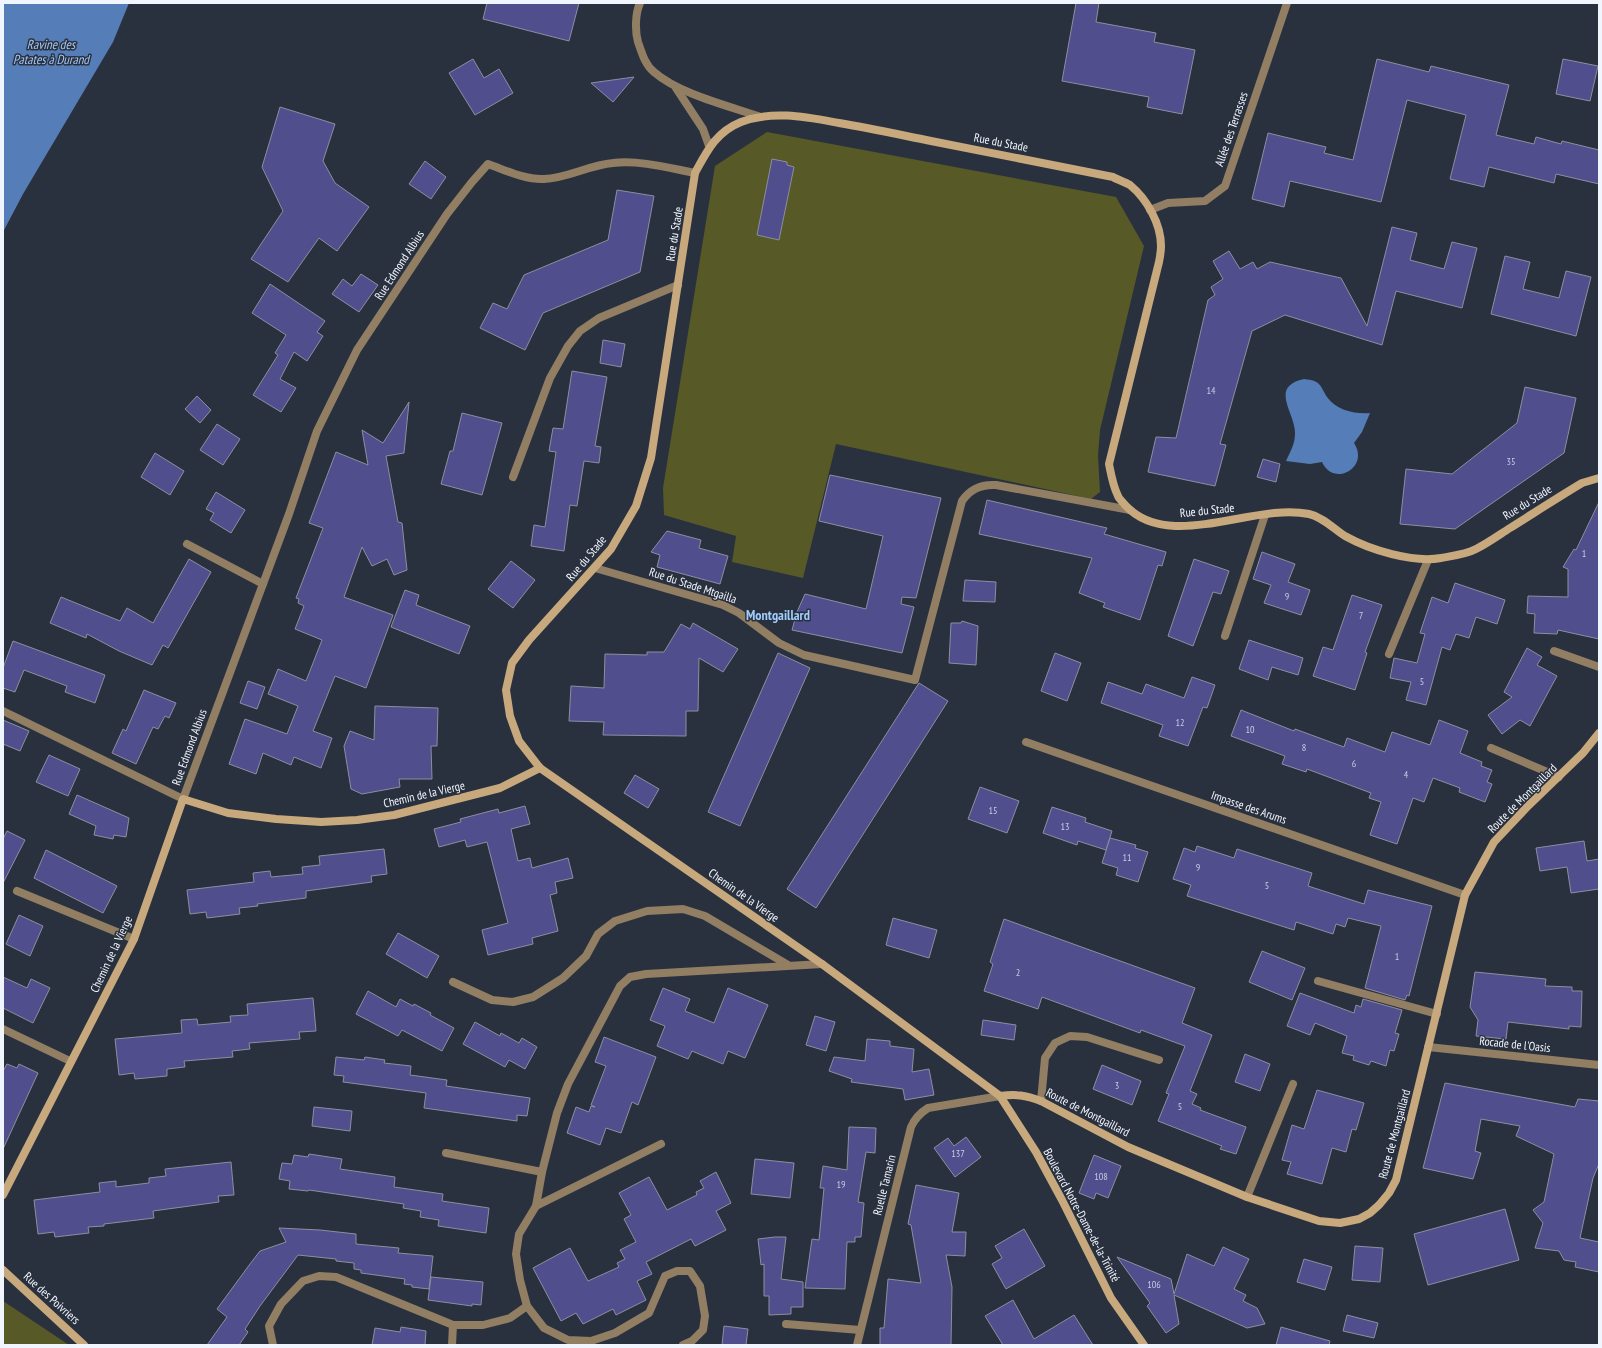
<svg xmlns="http://www.w3.org/2000/svg" width="1602" height="1348" font-family="'PT Sans Narrow',sans-serif">
<style>
.green{fill:#575926}
.water{fill:#557eb8}
.building{fill:#514e8d;stroke:#8d8e9f}
.lines{fill:none;stroke-linecap:round;stroke-linejoin:round}
.street{stroke:#917e63;stroke-width:8}
.secondary{stroke:#c8a97d;stroke-width:8}
.labels{text-anchor:middle;dominant-baseline:central;stroke-width:3;stroke-linejoin:round;paint-order:stroke}
.number-label{font-size:10px;fill:#c8cbe2}
.street-label{font-size:12px;fill:#f0f5fe;stroke:#2a313e}
.water-label{font-size:13px;font-style:italic;fill:#a4c6f7;stroke:#2a313e}
.quarter-label{font-size:14px;font-weight:bold;fill:#a1cdfb;stroke:#2a313e}
</style>
<rect width="100%" height="100%" fill="#2a313e"/>
<g class="green">
<polygon points="767,132 1116,197 1144,246 1100,430 1098,456 1100,492 1091,499 836,444 803,578 732,562 736,536 664,515 663,488 715,166"/>
<polygon points="3,1301 69,1345 3,1345"/>
</g>
<g class="water">
<polygon points="3,3 129,3 113,42 23,194 3,232"/>
<path d="M1304 379C1321 381 1319 384 1327 397 1337 411 1355 414 1370 413L1362 432 1354 443C1370 467 1334 488 1322 462L1310 464 1286 461C1290 452 1295 444 1295 434 1296 413 1268 387 1304 379Z"/>
</g>
<g class="building">
<polygon points="487,3 579,3 569,41 483,19"/>
<polygon points="1076,3 1099,3 1096,22 1156,33 1154,42 1195,50 1182,114 1147,107 1149,97 1062,81"/>
<polygon points="473,59 484,78 499,69 513,93 475,115 449,73"/>
<polygon points="1377,59 1429,72 1431,66 1509,85 1496,135 1534,144 1536,137 1561,144 1562,141 1599,150 1599,184 1556,174 1554,183 1489,167 1484,187 1450,179 1466,115 1407,100 1381,202 1290,181 1284,207 1252,199 1268,133 1326,147 1324,153 1353,160"/>
<polygon points="1563,59 1598,66 1590,101 1556,94"/>
<polygon points="634,77 613,102 591,83"/>
<polygon points="280,107 335,124 323,161 335,183 369,207 337,251 319,238 288,282 251,259 283,211 262,167"/>
<polygon points="772,159 787,162 787,165 794,167 779,240 757,235"/>
<polygon points="425,161 446,177 431,199 409,184"/>
<polygon points="617,190 654,196 640,272 543,313 525,350 480,328 493,303 507,309 524,275 608,240"/>
<polygon points="1392,227 1417,233 1410,260 1444,269 1452,242 1477,248 1462,308 1396,291 1382,345 1285,315 1252,331 1220,444 1226,445 1215,486 1148,472 1156,437 1176,438 1208,300 1215,295 1211,287 1223,279 1213,261 1229,251 1240,269 1253,262 1257,269 1270,262 1341,278 1367,326"/>
<polygon points="1505,256 1530,262 1523,289 1559,298 1566,271 1591,277 1576,336 1491,314"/>
<polygon points="361,274 378,285 359,312 332,294 343,279 352,286"/>
<polygon points="270,284 325,321 317,332 323,336 307,361 294,352 280,379 296,388 281,412 253,395 278,355 275,353 286,335 252,313"/>
<polygon points="603,340 625,344 621,367 600,363"/>
<polygon points="572,371 607,377 595,446 601,447 599,463 584,461 577,506 570,505 564,551 531,546 534,525 545,527 556,452 549,451 553,428 563,429"/>
<polygon points="1525,387 1576,398 1564,453 1455,529 1400,524 1406,469 1452,474 1517,423"/>
<polygon points="197,396 211,410 200,423 185,409"/>
<polygon points="409,402 404,453 386,456 398,522 402,523 407,570 394,575 387,559 372,566 362,547 344,597 393,615 366,688 335,676 313,731 332,738 321,768 294,757 291,765 263,753 256,774 229,764 245,719 287,734 298,706 268,694 278,669 306,681 322,640 295,629 304,606 298,603 299,599 296,598 323,528 309,523 336,452 368,465 362,430 383,443"/>
<polygon points="462,413 502,423 482,495 441,484 450,451 453,451"/>
<polygon points="217,424 240,439 223,465 200,450"/>
<polygon points="155,453 184,471 170,495 141,477"/>
<polygon points="1263,459 1280,464 1276,482 1257,477"/>
<polygon points="830,475 941,498 916,598 902,597 901,604 914,607 902,653 792,630 797,612 805,594 866,609 883,536 819,521"/>
<polygon points="216,492 245,510 231,533 210,520 214,513 206,509"/>
<polygon points="987,500 1107,528 1104,534 1166,552 1162,566 1158,565 1140,620 1103,607 1105,603 1079,593 1092,558 979,534"/>
<polygon points="1599,502 1599,639 1558,630 1557,634 1534,633 1535,614 1527,613 1528,596 1568,597 1568,569 1563,567 1574,549 1576,550"/>
<polygon points="667,531 701,540 699,548 728,556 720,584 657,567 660,555 651,552"/>
<polygon points="1262,552 1295,564 1288,582 1310,590 1301,615 1264,603 1271,585 1253,579"/>
<polygon points="189,559 211,572 168,648 163,645 152,665 119,651 87,634 86,638 50,623 61,597 120,621 127,608 153,623"/>
<polygon points="1194,559 1229,571 1221,594 1213,592 1193,646 1168,636"/>
<polygon points="511,561 535,580 513,608 488,589"/>
<polygon points="965,580 996,582 995,602 963,601"/>
<polygon points="1455,583 1505,600 1497,624 1476,617 1469,638 1456,634 1450,650 1442,647 1426,705 1406,700 1411,682 1390,678 1394,658 1417,663 1425,634 1420,633 1432,597 1448,603"/>
<polygon points="405,590 419,595 416,605 470,626 459,654 391,627"/>
<polygon points="1352,595 1382,605 1365,652 1367,653 1355,690 1313,676 1323,647 1333,650"/>
<polygon points="962,621 978,626 976,665 949,663 951,623 961,623"/>
<polygon points="693,623 738,649 723,672 699,658 698,711 686,711 686,736 603,735 604,722 569,721 571,686 604,688 605,654 647,655 647,652 664,652 681,624 690,629"/>
<polygon points="1249,640 1303,658 1298,675 1272,667 1268,680 1239,669"/>
<polygon points="13,641 105,675 95,703 65,692 67,686 24,670 15,692 3,688 3,668"/>
<polygon points="1527,648 1542,657 1537,665 1557,676 1530,726 1520,720 1502,734 1488,715 1512,697 1504,692"/>
<polygon points="778,653 810,668 740,826 708,812"/>
<polygon points="1055,653 1081,663 1067,701 1041,691"/>
<polygon points="1192,677 1215,685 1207,708 1203,707 1188,746 1159,736 1163,725 1101,703 1108,682 1142,694 1146,684 1184,698"/>
<polygon points="248,681 265,687 257,709 240,703"/>
<polygon points="919,683 948,701 816,908 787,889"/>
<polygon points="144,690 176,703 169,718 165,716 158,729 153,727 136,764 112,753 123,729 126,731"/>
<polygon points="375,706 438,708 437,746 431,746 432,779 399,779 400,787 362,794 351,789 344,746 350,731 374,740"/>
<polygon points="1241,710 1294,731 1295,729 1344,747 1347,738 1385,752 1392,732 1430,745 1439,720 1468,731 1460,753 1482,762 1481,766 1492,770 1487,782 1492,784 1485,802 1459,792 1460,788 1433,778 1424,802 1413,798 1397,844 1370,835 1381,802 1369,798 1371,793 1307,769 1306,772 1282,764 1285,756 1231,736"/>
<polygon points="3,720 29,731 20,751 3,744"/>
<polygon points="49,755 80,769 68,796 36,782"/>
<polygon points="635,775 659,789 648,808 624,793"/>
<polygon points="980,787 1019,801 1007,833 968,819"/>
<polygon points="77,795 129,818 126,837 114,835 113,839 94,835 96,826 69,814"/>
<polygon points="525,806 530,824 511,829 518,861 530,858 532,868 568,858 573,878 555,882 557,893 550,895 558,931 532,938 533,944 488,955 482,930 508,923 487,842 467,847 465,840 439,847 434,829 461,822 460,819 498,809 499,813"/>
<polygon points="1052,807 1086,818 1085,822 1112,831 1106,850 1078,841 1077,845 1043,833"/>
<polygon points="7,831 25,840 3,883 3,839"/>
<polygon points="1110,838 1136,845 1135,848 1148,852 1138,882 1116,875 1118,868 1102,863"/>
<polygon points="1584,841 1587,861 1599,859 1599,889 1571,893 1567,867 1540,871 1536,848"/>
<polygon points="1197,846 1234,858 1237,849 1312,873 1308,886 1364,904 1368,890 1432,906 1409,996 1407,995 1405,1000 1365,988 1381,926 1348,918 1345,927 1336,924 1333,934 1296,922 1294,930 1187,896 1191,885 1173,879 1184,848 1195,852"/>
<polygon points="384,849 387,874 371,876 372,882 306,891 306,898 257,904 258,906 239,908 240,914 207,918 206,912 190,914 187,890 254,882 253,873 270,871 271,877 303,874 302,867 320,865 319,856"/>
<polygon points="46,850 117,886 103,913 34,878"/>
<polygon points="19,915 43,926 30,956 6,944"/>
<polygon points="893,918 937,930 929,958 886,945"/>
<polygon points="1004,919 1195,988 1182,1023 1212,1035 1190,1091 1197,1094 1192,1104 1201,1108 1200,1110 1246,1127 1236,1154 1220,1149 1222,1146 1158,1121 1169,1094 1166,1093 1185,1046 1141,1030 1140,1033 1042,997 1038,1009 984,991 993,964 990,962"/>
<polygon points="398,933 439,956 427,978 386,954"/>
<polygon points="1262,951 1305,968 1292,1000 1249,982"/>
<polygon points="1475,972 1546,979 1545,986 1572,987 1572,991 1582,991 1581,1027 1569,1026 1569,1029 1508,1022 1506,1039 1476,1036 1478,1020 1470,1007"/>
<polygon points="3,977 27,988 31,979 50,988 33,1023 3,1008"/>
<polygon points="663,988 690,999 685,1011 714,1023 728,988 768,1005 745,1058 728,1051 723,1064 692,1051 688,1059 657,1046 665,1026 650,1020"/>
<polygon points="368,991 396,1007 400,999 413,1006 414,1004 431,1013 430,1015 454,1028 442,1051 402,1030 398,1036 356,1014"/>
<polygon points="1300,993 1354,1013 1356,1005 1361,1007 1363,999 1402,1010 1395,1033 1399,1034 1394,1051 1390,1050 1386,1066 1371,1061 1369,1065 1353,1060 1354,1056 1342,1053 1347,1036 1315,1023 1310,1035 1287,1026"/>
<polygon points="313,998 316,1031 299,1032 300,1039 249,1043 250,1049 232,1051 233,1057 184,1061 185,1067 167,1069 167,1076 135,1079 134,1073 119,1075 115,1039 182,1033 181,1020 197,1019 198,1025 231,1022 230,1016 248,1015 247,1004"/>
<polygon points="815,1016 835,1022 826,1051 806,1045"/>
<polygon points="983,1020 1016,1025 1014,1040 981,1035"/>
<polygon points="475,1022 500,1036 501,1033 519,1043 522,1038 537,1047 525,1069 509,1060 505,1067 463,1044"/>
<polygon points="604,1037 656,1057 638,1105 632,1102 621,1133 606,1128 600,1145 567,1133 576,1107 589,1112 591,1106 595,1107 591,1105 606,1066 595,1062"/>
<polygon points="867,1039 890,1041 890,1046 914,1049 912,1072 929,1069 934,1095 905,1100 903,1089 851,1082 852,1079 829,1071 834,1057 865,1061"/>
<polygon points="1245,1054 1270,1064 1260,1091 1235,1082"/>
<polygon points="336,1057 364,1060 365,1057 385,1060 384,1063 411,1066 410,1075 447,1080 446,1086 530,1098 527,1116 517,1115 517,1121 424,1108 426,1093 343,1082 344,1076 334,1075"/>
<polygon points="7,1064 17,1068 19,1064 38,1073 3,1149 3,1071"/>
<polygon points="1102,1065 1141,1081 1132,1105 1093,1089"/>
<polygon points="1445,1083 1575,1107 1578,1099 1599,1101 1599,1164 1593,1178 1580,1238 1599,1242 1599,1272 1575,1267 1576,1262 1564,1260 1559,1251 1535,1248 1543,1223 1533,1210 1544,1202 1554,1154 1516,1136 1520,1126 1481,1119 1475,1151 1481,1153 1473,1179 1423,1168"/>
<polygon points="1317,1090 1364,1103 1356,1130 1352,1129 1346,1152 1332,1148 1322,1184 1287,1174 1291,1162 1282,1160 1292,1125 1304,1129"/>
<polygon points="314,1107 352,1111 350,1131 312,1126"/>
<polygon points="849,1127 876,1128 875,1153 866,1152 858,1202 864,1203 861,1237 855,1237 855,1242 847,1242 845,1289 805,1288 812,1239 819,1240 824,1188 820,1188 823,1166 847,1170"/>
<polygon points="966,1137 981,1157 955,1177 934,1148 948,1138 954,1146"/>
<polygon points="309,1154 342,1159 340,1169 395,1177 394,1187 443,1194 442,1201 489,1208 486,1233 438,1226 439,1220 420,1217 421,1211 403,1208 404,1204 309,1190 308,1191 289,1189 290,1181 279,1179 282,1163 292,1164 294,1155 308,1157"/>
<polygon points="1094,1155 1121,1166 1108,1198 1096,1193 1094,1199 1079,1193"/>
<polygon points="755,1159 794,1163 790,1198 751,1194"/>
<polygon points="231,1162 234,1195 218,1196 219,1202 153,1211 154,1218 104,1224 104,1226 88,1227 89,1233 55,1237 54,1232 38,1234 34,1200 100,1192 99,1183 116,1181 116,1187 149,1183 149,1178 166,1176 165,1169"/>
<polygon points="716,1172 731,1203 716,1211 726,1230 695,1246 691,1239 646,1262 652,1274 637,1281 646,1300 616,1315 613,1309 583,1324 576,1313 561,1321 533,1268 570,1248 588,1281 619,1267 617,1263 625,1259 620,1250 636,1242 624,1219 631,1215 619,1193 649,1177 667,1210 697,1195 696,1192 704,1188 700,1181"/>
<polygon points="916,1185 959,1193 952,1232 966,1232 965,1256 946,1255 952,1287 951,1345 880,1345 880,1328 884,1328 888,1279 921,1283 911,1225 908,1224"/>
<polygon points="1505,1209 1519,1260 1428,1285 1414,1234"/>
<polygon points="279,1228 320,1230 356,1234 356,1244 399,1248 398,1253 433,1256 429,1289 412,1287 412,1285 404,1284 405,1279 361,1273 361,1270 354,1269 354,1263 336,1261 336,1259 298,1255 260,1306 245,1329 248,1332 239,1345 207,1345 227,1317 217,1309 250,1264 260,1251 286,1242"/>
<polygon points="1024,1229 1045,1266 1006,1289 992,1264 1002,1258 995,1246"/>
<polygon points="775,1237 786,1237 781,1279 803,1282 803,1307 791,1307 791,1314 769,1315 769,1296 764,1296 764,1264 761,1265 758,1239"/>
<polygon points="1355,1246 1383,1248 1380,1282 1352,1280"/>
<polygon points="1223,1247 1249,1259 1234,1289 1246,1295 1243,1301 1257,1308 1265,1324 1247,1328 1174,1295 1179,1324 1166,1333 1147,1306 1150,1303 1117,1257 1171,1279 1174,1294 1187,1254 1214,1266"/>
<polygon points="1304,1259 1332,1267 1325,1290 1297,1282"/>
<polygon points="431,1277 483,1282 481,1305 472,1304 472,1306 428,1300"/>
<polygon points="1013,1300 1034,1339 1074,1315 1093,1345 1003,1345 985,1316"/>
<polygon points="1347,1315 1378,1323 1374,1338 1343,1331"/>
<polygon points="724,1326 748,1329 746,1345 722,1345"/>
<polygon points="401,1327 426,1331 425,1345 372,1345 375,1328 400,1332"/>
<polygon points="1281,1327 1330,1341 1329,1345 1276,1345"/>
</g>
<g class="lines">
<g class="street">
<path d="M640 3C635 14 635 31 638 42 642 53 645 65 654 72 679 94 729 106 761 117"/>
<polyline points="676,88 703,129 709,146"/>
<polyline points="1150,210 1168,203 1205,201 1225,186 1287,3"/>
<polyline points="513,477 550,378 568,346 580,331 599,318 678,285"/>
<polyline points="187,544 263,584"/>
<path d="M595 568 723 605 739 613 779 643 804 655 915 680 962 501C970 489 981 484 996 485L1130 510"/>
<polyline points="1225,636 1265,515"/>
<polyline points="1554,651 1599,667"/>
<polyline points="1389,654 1428,560"/>
<path d="M3 711 183 799 289 514 317 431 357 350 447 214 472 182 488 164C505 170 525 180 544 179 568 178 589 165 613 163 640 160 669 168 695 173"/>
<polyline points="1026,742 1465,895"/>
<polyline points="1491,748 1559,777"/>
<polyline points="17,891 134,939"/>
<polyline points="1318,981 1437,1014"/>
<polyline points="453,982 492,1000 513,1002 533,997 563,978 586,956 598,934 615,921 647,911 683,909 705,916 788,965"/>
<polyline points="3,1029 70,1061"/>
<polyline points="1428,1047 1599,1065"/>
<polyline points="1041,1101 1045,1058 1055,1043 1070,1036 1087,1037 1159,1060"/>
<polyline points="446,1153 542,1172"/>
<polyline points="1247,1197 1293,1084"/>
<polyline points="536,1206 661,1144"/>
<polyline points="786,1324 860,1330"/>
<polyline points="273,1345 269,1326 281,1304 303,1281 319,1276 336,1277 453,1325 483,1325 510,1318 527,1306"/>
<polyline points="452,1345 453,1325"/>
<polyline points="683,1345 692,1341 703,1330 705,1316 700,1286 690,1271 677,1271 665,1276 649,1313 615,1333 591,1341 568,1340 544,1328 527,1306 520,1280 516,1254 519,1234 536,1206 542,1172 557,1113 568,1084 620,986 630,977 646,974 822,964"/>
<path d="M857 1345 911 1127C915 1118 920 1113 928 1108L1000 1096"/>
</g>
<g class="secondary">
<path d="M1000 1096C1016 1094 1025 1095 1041 1101L1128 1147 1247 1197 1319 1221 1340 1223 1359 1219 1370 1213 1379 1205 1389 1193 1396 1180 1465 895 1494 842 1529 805 1583 753 1599 733"/>
<polyline points="3,1195 134,939 183,799 228,813 276,819 321,822 357,820 394,815 500,788 540,768"/>
<polyline points="3,1270 84,1345"/>
<path d="M1144 1345 1111 1298 1062 1200 1036 1152 1000 1096 822 964 540 768 519 741 510 716 506 690 512 663 529 640 611 549 636 506 651 458 695 173C707 151 716 132 741 122 773 110 806 117 839 123 870 128 901 135 931 141 992 153 1052 165 1113 177 1118 180 1125 182 1130 185 1147 199 1161 224 1161 246 1161 251 1160 257 1159 262L1109 464C1111 474 1113 486 1118 496 1119 499 1123 502 1125 505 1169 553 1254 502 1309 514 1323 517 1334 529 1345 536 1370 550 1413 563 1441 558 1452 556 1467 554 1476 549 1488 543 1499 535 1510 528 1534 513 1557 498 1582 483L1599 478"/>
</g>
</g>
<g class="labels">
<g class="number-label">
<text x="1211" y="390">14</text>
<text x="1511" y="461">35</text>
<text x="1584" y="553">1</text>
<text x="1287" y="596">9</text>
<text x="1361" y="615">7</text>
<text x="1422" y="681">5</text>
<text x="1180" y="722">12</text>
<text x="1250" y="729">10</text>
<text x="1304" y="747">8</text>
<text x="1354" y="763">6</text>
<text x="1406" y="774">4</text>
<text x="993" y="810">15</text>
<text x="1065" y="826">13</text>
<text x="1127" y="857">11</text>
<text x="1198" y="867">9</text>
<text x="1267" y="885">5</text>
<text x="1397" y="956">1</text>
<text x="1018" y="972">2</text>
<text x="1117" y="1085">3</text>
<text x="1180" y="1106">5</text>
<text x="958" y="1153">137</text>
<text x="1101" y="1176">108</text>
<text x="841" y="1184">19</text>
<text x="1154" y="1284">106</text>
</g>
<g class="street-label">
<text transform="translate(1231 129) rotate(-71)">Allée des Terrasses</text>
<text transform="translate(1001 142) rotate(11)">Rue du Stade</text>
<text transform="translate(674 234) rotate(-81)">Rue du Stade</text>
<text transform="translate(399 265) rotate(-57)">Rue Edmond Albius</text>
<text transform="translate(1527 502) rotate(-32)">Rue du Stade</text>
<text transform="translate(1207 510) rotate(-6)">Rue du Stade</text>
<text transform="translate(586 558) rotate(-50)">Rue du Stade</text>
<text transform="translate(693 585) rotate(18)">Rue du Stade Mtgailla</text>
<text transform="translate(189 747) rotate(-70)">Rue Edmond Albius</text>
<text transform="translate(424 794) rotate(-13)">Chemin de la Vierge</text>
<text transform="translate(1522 798) rotate(-45)">Route de Montgaillard</text>
<text transform="translate(1249 807) rotate(19)">Impasse des Arums</text>
<text transform="translate(744 895) rotate(35)">Chemin de la Vierge</text>
<text transform="translate(111 954) rotate(-65)">Chemin de la Vierge</text>
<text transform="translate(1515 1044) rotate(6)">Rocade de l'Oasis</text>
<text transform="translate(1088 1112) rotate(27)">Route de Montgaillard</text>
<text transform="translate(1394 1134) rotate(-75)">Route de Montgaillard</text>
<text transform="translate(884 1185) rotate(-76)">Ruelle Tamarin</text>
<text transform="translate(1082 1215) rotate(62)">Boulevard Notre-Dame-de-la-Trinité</text>
<text transform="translate(52 1298) rotate(42)">Rue des Poivriers</text>
</g>
<g class="water-label">
<text x="51" y="44">Ravine des<tspan x="51" dy="15">Patates à Durand</tspan></text>
</g>
<g class="quarter-label">
<text x="778" y="615">Montgaillard</text>
</g>
</g>
<rect width="1602" height="1348" fill="none" stroke="#f0f5fe" stroke-width="8"/>
</svg>
